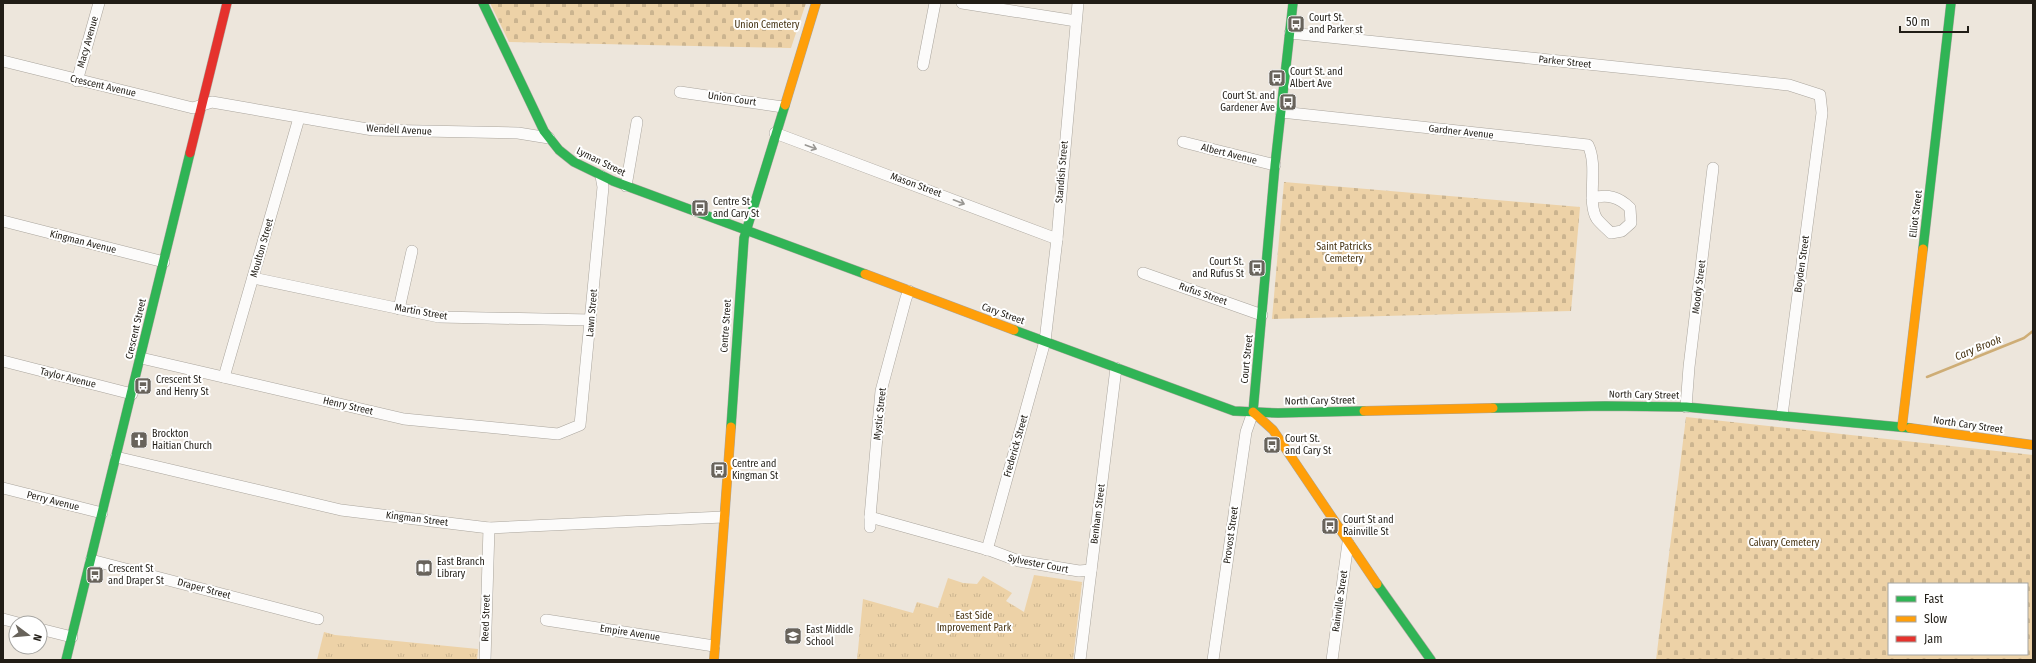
<svg xmlns="http://www.w3.org/2000/svg" width="2036" height="663" font-family="'Fira Sans Condensed',sans-serif">
<style>
.grass{fill:url(#grass-tufts)}
.cemetery{fill:url(#cemetery-stones);fill-rule:evenodd}
.pitch{fill:#edd2a7}
.lines{fill:none;stroke-linecap:round;stroke-linejoin:round}
.stream{stroke:#cead76;stroke-width:2.5}
.street-casing{stroke:#aaa59d;stroke-width:12}
.fast-casing{stroke:#aaa59d;stroke-width:10}
.slow-casing{stroke:#aaa59d;stroke-width:10}
.jam-casing{stroke:#aaa59d;stroke-width:10}
.street{stroke:#fcfbfa;stroke-width:11}
.fast{stroke:#30b455;stroke-width:9}
.slow{stroke:#ff9f0a;stroke-width:9}
.jam{stroke:#e5322d;stroke-width:9}
.oneway{stroke:#999793}
.labels{text-anchor:middle;dominant-baseline:central;stroke-width:4;stroke-linejoin:round;paint-order:stroke}
.poi-label{font-size:10px;fill:#211d16;stroke:#fff;text-anchor:start}
.park-label{font-size:10px;fill:#453211;stroke:#fff}
.street-label{font-size:10px;fill:#211d16;stroke:#fff}
.water-label{font-size:11px;font-style:italic;fill:#493616;stroke:#fff}
</style>
<defs>
<pattern id="grass-tufts" width="24" height="20" patternUnits="userSpaceOnUse"><rect width="24" height="20" fill="#edd2a7"/><path d="M3 7l-1-3M5 7V3M7 7l1-3M15 17l-1-3M17 17v-4M19 17l1-3" fill="none" stroke="#cbb48f"/></pattern>
<pattern id="cemetery-stones" width="16" height="16" patternUnits="userSpaceOnUse"><rect width="16" height="16" fill="#edd2a7"/><path d="M2 7V4a2 2 0 0 1 4 0v3zM10 15v-3a2 2 0 0 1 4 0v3z" fill="#cbb48f"/></pattern>
</defs>
<rect width="100%" height="100%" fill="#ede6dc"/>
<g class="grass">
<polygon points="1034,575 1082,582 1073,660 857,660 863,599 913,613 917,602 938,608 948,578 963,583 977,584 983,576 1012,593 1006,601 1024,612"/>
<polygon points="324,632 335,635 478,649 477,660 317,660"/>
</g>
<g class="cemetery">
<polygon points="490,3 806,3 791,48 509,42"/>
<polygon points="1284,182 1580,207 1571,311 1272,319"/>
<path d="M1686 417 2033 455V660H1656ZM1889 584H2027V654H1889Z"/>
</g>
<g class="pitch">
<polygon points="339,648 360,651 358,660 337,660"/>
<polygon points="370,651 391,654 390,660 369,660"/>
</g>
<g class="lines">
<polyline class="stream" points="1927,377 2024,338 2033,331"/>
<defs>
<g id="street">
<polyline points="962,3 1076,21"/>
<polyline points="1290,33 1789,85 1820,95 1822,113 1782,415"/>
<polyline points="3,61 193,108 212,102 373,130 518,133 549,138"/>
<polyline points="923,65 935,3"/>
<polyline points="77,81 99,3"/>
<polyline points="680,92 783,107"/>
<path d="M1281 112 1588 145C1599 167 1586 202 1597 219 1601 224 1607 229 1611 233L1622 231 1631 223 1630 208C1619 197 1608 194 1592 198"/>
<polyline points="775,133 1057,239"/>
<polyline points="1183,142 1275,165"/>
<polyline points="626,186 637,122"/>
<polyline points="3,221 164,262"/>
<polyline points="1143,273 1262,315"/>
<polyline points="253,278 439,317 591,320"/>
<polyline points="399,309 412,251"/>
<polyline points="141,358 404,419 558,434 580,425 603,187 601,176"/>
<polyline points="3,361 132,394"/>
<polyline points="224,377 299,118"/>
<polyline points="1686,407 1689,367 1713,168"/>
<polyline points="116,457 341,510 489,528 723,517"/>
<polyline points="3,488 102,513"/>
<polyline points="870,517 881,391 906,298 909,291"/>
<polyline points="870,527 870,517 992,551 1019,561 1079,571 1091,570"/>
<polyline points="987,550 1045,341 1057,239 1078,3"/>
<polyline points="91,560 318,619"/>
<polyline points="3,619 18,623"/>
<polyline points="546,620 714,646"/>
<polyline points="40,629 72,637"/>
<polyline points="485,660 489,528"/>
<polyline points="1080,660 1116,368"/>
<polyline points="1213,660 1246,432 1253,412"/>
<polyline points="1332,660 1348,543"/>
</g>
<g id="fast">
<polyline points="483,3 544,131 559,150 574,162 613,181 865,274"/>
<polyline points="1923,249 1951,3"/>
<polyline points="1014,330 1234,411 1278,413 1364,411"/>
<polyline points="1493,408 1605,406 1686,407 1910,428"/>
<polyline points="1253,412 1275,165 1293,3"/>
<polyline points="731,427 744,238 785,105"/>
<polyline points="1377,584 1431,660"/>
<polyline points="66,660 190,153"/>
</g>
<g id="slow">
<polyline points="785,105 816,3"/>
<polyline points="865,274 1014,330"/>
<polyline points="1364,411 1493,408"/>
<polyline points="1253,412 1273,430 1377,584"/>
<polyline points="1902,427 1923,249"/>
<polyline points="1910,428 2033,445"/>
<polyline points="714,660 731,427"/>
</g>
<polyline id="jam" points="190,153 227,3"/>
</defs>
<use href="#street" class="street-casing"/>
<use href="#fast" class="fast-casing"/>
<use href="#slow" class="slow-casing"/>
<use href="#jam" class="jam-casing"/>
<use href="#street" class="street"/>
<use href="#fast" class="fast"/>
<use href="#slow" class="slow"/>
<use href="#jam" class="jam"/>
</g>
<defs><path id="oneway-shaft" d="M-6 0H5M1.5-3L5.5 0L1.5 3" fill="none" stroke-width="1.6" stroke-linecap="round" stroke-linejoin="round"/></defs>
<g class="oneway">
<use href="#oneway-shaft" transform="translate(811 147) rotate(20)"/>
<use href="#oneway-shaft" transform="translate(959 202) rotate(21)"/>
</g>
<defs>
<symbol id="bus-square" viewBox="-11 -11 22 22"><rect x="-9" y="-9" width="18" height="18" rx="4" fill="#68635b" stroke="#fff"/><path d="M-5-6H5V4H4V6H2V4H-2V6H-4V4H-5ZM-3.5-4V0h7V-4ZM-3.5 1.2v1.5H-2V1.2ZM2 1.2v1.5H3.5V1.2Z" fill="#fff"/></symbol>
<symbol id="church-square" viewBox="-11 -11 22 22"><rect x="-9" y="-9" width="18" height="18" rx="4" fill="#68635b" stroke="#fff"/><path d="M-1.2-6h2.4v3.5h3.3v2.4h-3.3V6h-2.4V-.1h-3.3v-2.4h3.3Z" fill="#fff"/></symbol>
<symbol id="library-square" viewBox="-11 -11 22 22"><rect x="-9" y="-9" width="18" height="18" rx="4" fill="#68635b" stroke="#fff"/><path d="M-6-4Q-3-5.5-.7-3.5V5Q-3 3-6 4ZM6-4Q3-5.5 .7-3.5V5Q3 3 6 4Z" fill="#fff"/></symbol>
<symbol id="school-square" viewBox="-11 -11 22 22"><rect x="-9" y="-9" width="18" height="18" rx="4" fill="#68635b" stroke="#fff"/><path d="M0-5L7-2L0 1L-7-2ZM-4 1L0 2.5L4 1V4Q0 6-4 4Z" fill="#fff"/></symbol>
</defs>
<g fill-rule="evenodd">
<use href="#bus-square" x="1286" y="14" width="20" height="20"/>
<use href="#bus-square" x="1267" y="68" width="20" height="20"/>
<use href="#bus-square" x="1278" y="92" width="20" height="20"/>
<use href="#bus-square" x="690" y="198" width="20" height="20"/>
<use href="#bus-square" x="1247" y="258" width="20" height="20"/>
<use href="#bus-square" x="133" y="376" width="20" height="20"/>
<use href="#church-square" x="129" y="430" width="20" height="20"/>
<use href="#bus-square" x="1262" y="435" width="20" height="20"/>
<use href="#bus-square" x="709" y="460" width="20" height="20"/>
<use href="#bus-square" x="1320" y="516" width="20" height="20"/>
<use href="#library-square" x="414" y="558" width="20" height="20"/>
<use href="#bus-square" x="85" y="565" width="20" height="20"/>
<use href="#school-square" x="783" y="626" width="20" height="20"/>
</g>
<g class="labels">
<g class="poi-label">
<text x="1309" y="18">Court St.<tspan x="1309" dy="12">and Parker st</tspan></text>
<text x="1290" y="72">Court St. and<tspan x="1290" dy="12">Albert Ave</tspan></text>
<text x="1275" y="96" text-anchor="end">Court St. and<tspan x="1275" dy="12">Gardener Ave</tspan></text>
<text x="713" y="202">Centre St<tspan x="713" dy="12">and Cary St</tspan></text>
<text x="1244" y="262" text-anchor="end">Court St.<tspan x="1244" dy="12">and Rufus St</tspan></text>
<text x="156" y="380">Crescent St<tspan x="156" dy="12">and Henry St</tspan></text>
<text x="152" y="434">Brockton<tspan x="152" dy="12">Haitian Church</tspan></text>
<text x="1285" y="439">Court St.<tspan x="1285" dy="12">and Cary St</tspan></text>
<text x="732" y="464">Centre and<tspan x="732" dy="12">Kingman St</tspan></text>
<text x="1343" y="520">Court St and<tspan x="1343" dy="12">Rainville St</tspan></text>
<text x="437" y="562">East Branch<tspan x="437" dy="12">Library</tspan></text>
<text x="108" y="569">Crescent St<tspan x="108" dy="12">and Draper St</tspan></text>
<text x="806" y="630">East Middle<tspan x="806" dy="12">School</tspan></text>
</g>
<g class="park-label">
<text x="767" y="25">Union Cemetery</text>
<text x="1344" y="247">Saint Patricks<tspan x="1344" dy="12">Cemetery</tspan></text>
<text x="1784" y="543">Calvary Cemetery</text>
<text x="974" y="616">East Side<tspan x="974" dy="12">Improvement Park</tspan></text>
</g>
<g class="street-label">
<text transform="translate(88 42) rotate(-74)">Macy Avenue</text>
<text transform="translate(1565 62) rotate(6)">Parker Street</text>
<text transform="translate(103 86) rotate(13)">Crescent Avenue</text>
<text transform="translate(732 99) rotate(8)">Union Court</text>
<text transform="translate(399 130) rotate(3)">Wendell Avenue</text>
<text transform="translate(1461 132) rotate(6)">Gardner Avenue</text>
<text transform="translate(1229 154) rotate(14)">Albert Avenue</text>
<text transform="translate(601 162) rotate(26)">Lyman Street</text>
<text transform="translate(1062 172) rotate(-85)">Standish Street</text>
<text transform="translate(916 185) rotate(20)">Mason Street</text>
<text transform="translate(1916 214) rotate(-83)">Elliot Street</text>
<text transform="translate(83 242) rotate(14)">Kingman Avenue</text>
<text transform="translate(262 248) rotate(-74)">Moulton Street</text>
<text transform="translate(1802 264) rotate(-82)">Boyden Street</text>
<text transform="translate(1699 287) rotate(-83)">Moody Street</text>
<text transform="translate(1203 294) rotate(19)">Rufus Street</text>
<text transform="translate(421 312) rotate(10)">Martin Street</text>
<text transform="translate(592 313) rotate(-85)">Lawn Street</text>
<text transform="translate(1003 314) rotate(20)">Cary Street</text>
<text transform="translate(726 326) rotate(-86)">Centre Street</text>
<text transform="translate(136 329) rotate(-77)">Crescent Street</text>
<text transform="translate(1247 359) rotate(-84)">Court Street</text>
<text transform="translate(68 378) rotate(14)">Taylor Avenue</text>
<text transform="translate(1644 395) rotate(1)">North Cary Street</text>
<text transform="translate(1320 401) rotate(-1)">North Cary Street</text>
<text transform="translate(348 406) rotate(13)">Henry Street</text>
<text transform="translate(880 414) rotate(-84)">Mystic Street</text>
<text transform="translate(1968 425) rotate(8)">North Cary Street</text>
<text transform="translate(1016 446) rotate(-74)">Frederick Street</text>
<text transform="translate(53 501) rotate(14)">Perry Avenue</text>
<text transform="translate(1098 514) rotate(-83)">Benham Street</text>
<text transform="translate(417 519) rotate(7)">Kingman Street</text>
<text transform="translate(1231 535) rotate(-82)">Provost Street</text>
<text transform="translate(1038 564) rotate(11)">Sylvester Court</text>
<text transform="translate(204 589) rotate(15)">Draper Street</text>
<text transform="translate(1340 601) rotate(-82)">Rainville Street</text>
<text transform="translate(486 618) rotate(-88)">Reed Street</text>
<text transform="translate(630 633) rotate(9)">Empire Avenue</text>
</g>
<g class="water-label">
<text transform="translate(1978 348) rotate(-22)">Cary Brook</text>
</g>
</g>
<rect width="2036" height="663" fill="none" stroke="#211d16" stroke-width="8"/>
<rect x="1888" y="583" width="140" height="72" fill="#ffffff" stroke="#a6a5a2"/>
<rect x="1896" y="596" width="20" height="6" fill="#30b455" stroke="#a6a5a2"/>
<text x="1924" y="603" font-size="12" fill="#211d16">Fast</text>
<rect x="1896" y="616" width="20" height="6" fill="#ff9f0a" stroke="#a6a5a2"/>
<text x="1924" y="623" font-size="12" fill="#211d16">Slow</text>
<rect x="1896" y="636" width="20" height="6" fill="#e5322d" stroke="#a6a5a2"/>
<text x="1924" y="643" font-size="12" fill="#211d16">Jam</text>
<g transform="translate(28 635) rotate(106)"><circle r="19" fill="#ffffff" stroke="#a6a5a2"/>
<path d="M0-3L7 15L0 10L-7 15Z" fill="#68635b"/>
<text y="-6" font-size="11" font-weight="bold" text-anchor="middle" fill="#211d16">N</text>
</g>
<path d="M1900 26v6h68v-6" fill="none" stroke="#211d16" stroke-width="2"/>
<text x="1906" y="26" font-size="12" fill="#211d16" stroke="#ffffff" stroke-width="3" paint-order="stroke">50 m</text>
</svg>
